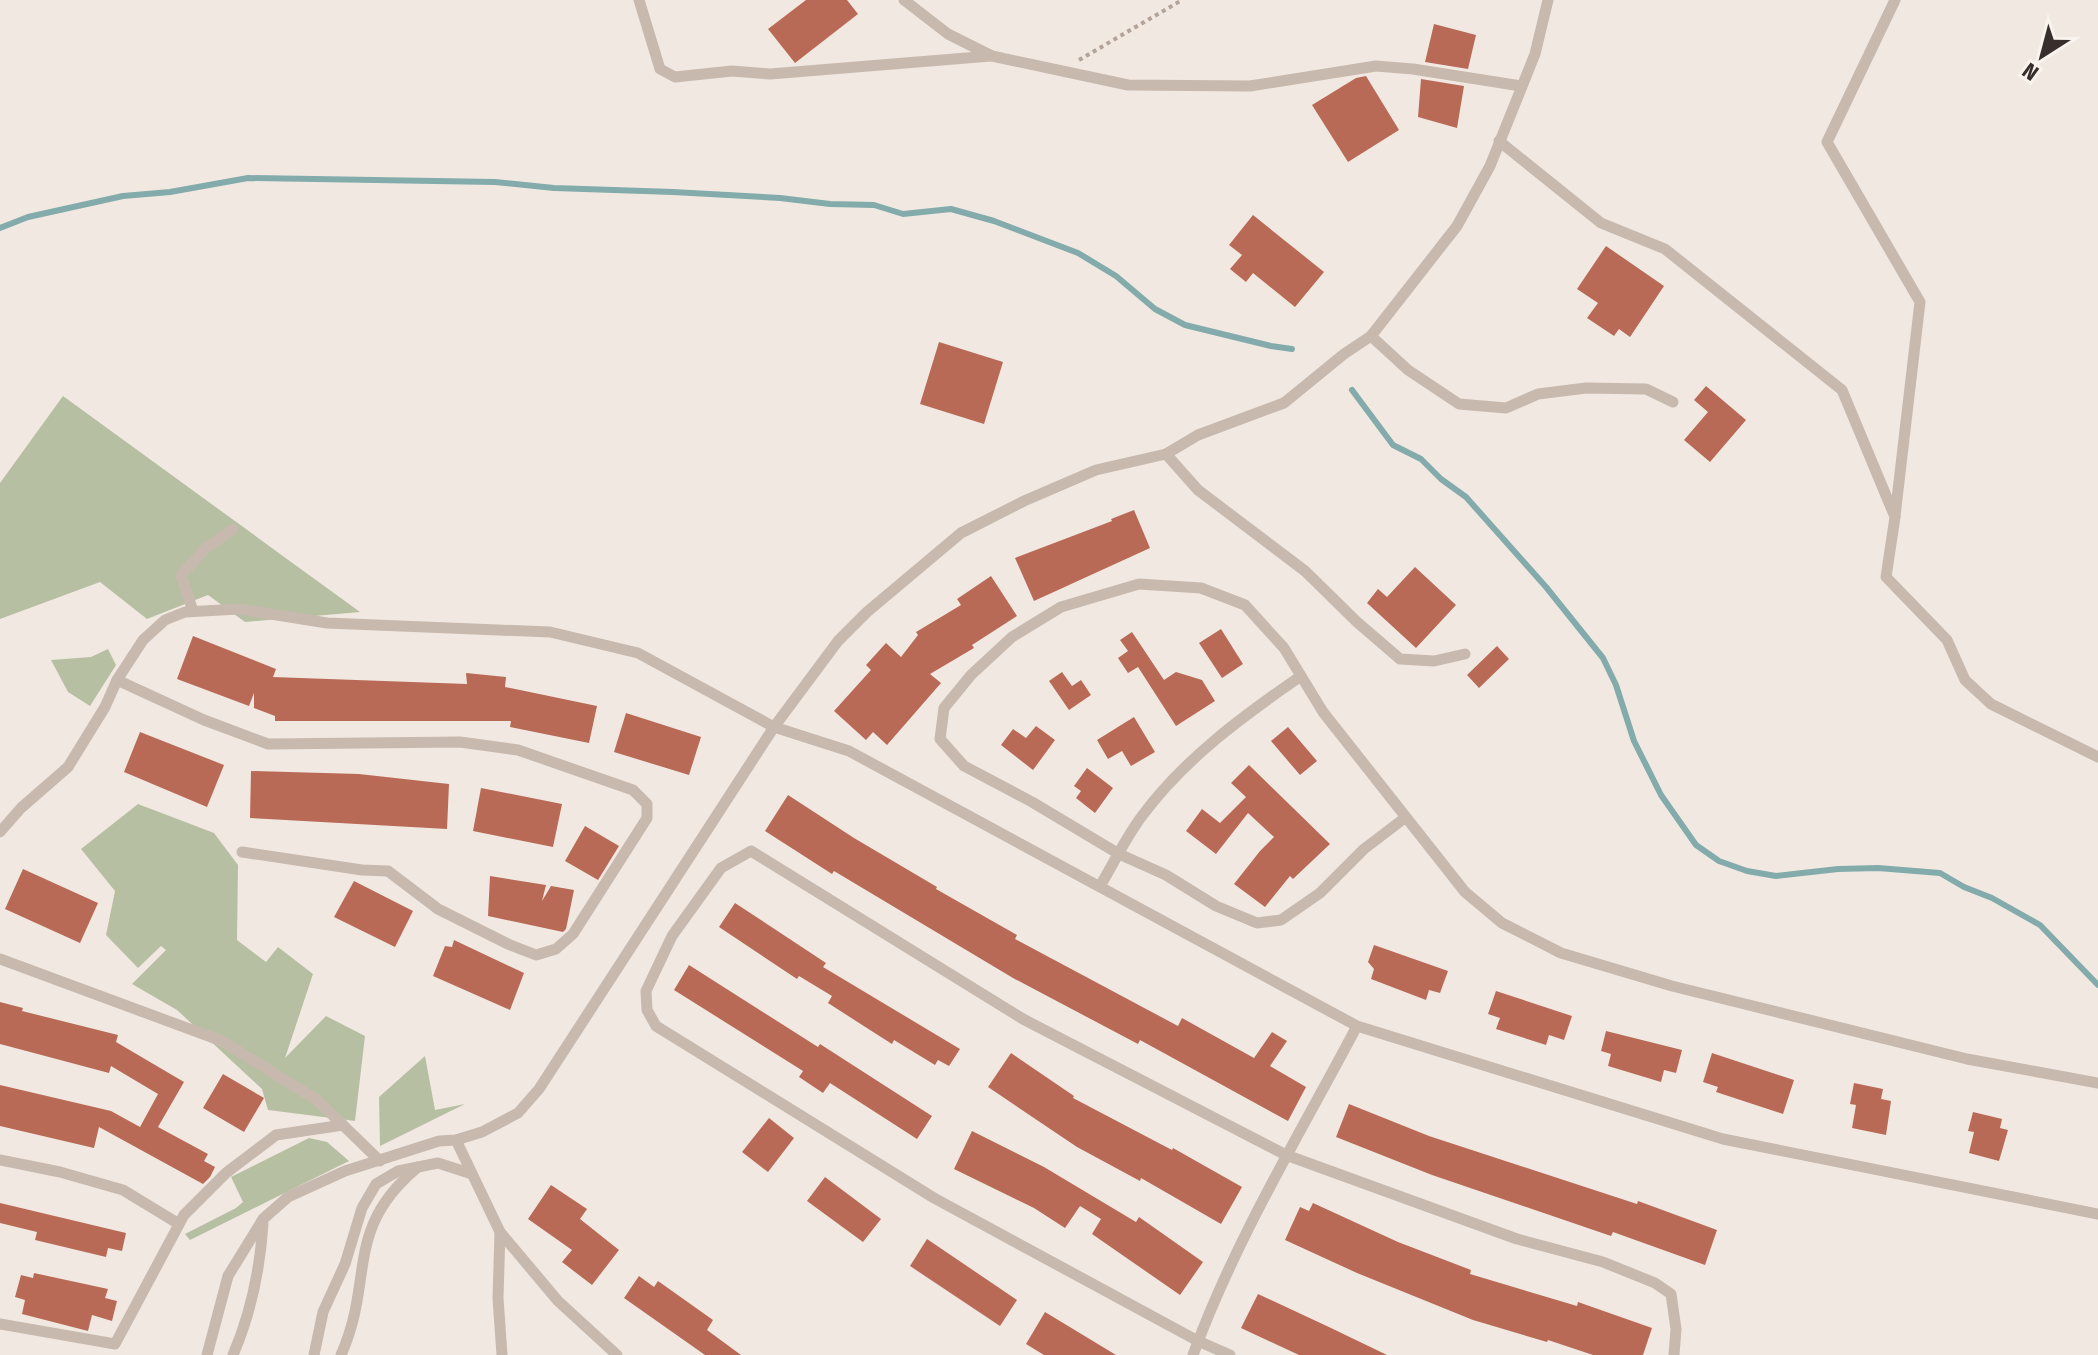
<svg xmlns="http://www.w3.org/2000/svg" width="2098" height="1355" font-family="'Fira Sans Condensed',sans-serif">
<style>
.green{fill:#b7bfa3}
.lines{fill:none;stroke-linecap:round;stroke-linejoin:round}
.stream{stroke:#83abab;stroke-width:6}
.building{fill:#b96a57}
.path{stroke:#b4a398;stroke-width:4;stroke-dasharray:4 4;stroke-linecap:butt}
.service{stroke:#c8b9ae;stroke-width:11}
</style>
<rect width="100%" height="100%" fill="#f1e9e1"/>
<g class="green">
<polygon points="63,396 360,612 245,622 208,595 147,619 100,582 0,619 0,483"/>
<polygon points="108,649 116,665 90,706 68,692 51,660 91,657"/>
<polygon points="138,804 214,833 238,865 237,940 266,962 278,947 313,974 285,1058 326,1016 365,1036 355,1121 268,1110 262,1089 177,1010 132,984 166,950 161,946 138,968 106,935 115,891 81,849"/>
<polygon points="425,1056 435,1110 465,1104 380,1146 379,1097"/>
<polygon points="309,1138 327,1142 349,1161 190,1240 185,1234 236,1208 243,1202 231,1177"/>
</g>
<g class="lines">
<g class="stream">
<polyline points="0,228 28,217 123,196 170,192 248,178 495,182 554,188 673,192 780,198 830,204 874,205 903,214 951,209 994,221 1078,253 1116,276 1155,309 1185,325 1271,346 1292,349"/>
<polyline points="1352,390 1393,445 1421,459 1441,479 1466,497 1546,587 1603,658 1616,685 1634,741 1661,795 1696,845 1719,861 1747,871 1776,876 1838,869 1878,868 1940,873 1964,887 1992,898 2040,925 2098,985"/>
</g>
</g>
<g class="building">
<polygon points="806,0 847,0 858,14 795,63 768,29"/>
<polygon points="1434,24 1476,35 1468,69 1425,62"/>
<polygon points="1366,76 1399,130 1348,162 1312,105 1356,78"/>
<polygon points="1421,79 1464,86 1457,128 1418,117"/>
<polygon points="1253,215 1324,272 1295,307 1253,273 1246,282 1230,269 1242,255 1229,245"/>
<polygon points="1606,246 1664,286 1630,337 1619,329 1614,336 1587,318 1598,303 1577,289"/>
<polygon points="939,342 1003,362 984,424 920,404"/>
<polygon points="1706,386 1746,420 1710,462 1684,440 1708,412 1694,400"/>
<polygon points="1134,510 1150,548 1034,601 1015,558 1112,521 1111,519"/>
<polygon points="1415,567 1456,605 1416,648 1367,603 1378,589 1387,597"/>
<polygon points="991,576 1017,616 972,645 974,648 930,674 941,683 887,745 873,732 866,740 834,711 871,670 866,665 886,643 901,657 918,635 916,632 961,605 957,599"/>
<polygon points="1221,629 1243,664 1222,678 1199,643"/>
<polygon points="1132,632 1164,680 1176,672 1202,680 1215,701 1176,726 1138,667 1128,673 1118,658 1128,651 1120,640"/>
<polygon points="193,636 276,669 273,677 467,684 466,673 506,677 505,687 597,706 589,743 510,727 511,721 275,721 275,716 254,708 254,693 249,706 177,679"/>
<polygon points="1497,646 1509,659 1479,688 1467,675"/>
<polygon points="1062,672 1072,686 1081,680 1091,695 1069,710 1049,681"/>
<polygon points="626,713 701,737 689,775 614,752"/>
<polygon points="1134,717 1155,752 1131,766 1122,751 1108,759 1097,740"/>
<polygon points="1036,726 1055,740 1033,770 1001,745 1013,729 1026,738"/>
<polygon points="1288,727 1317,761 1300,775 1271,741"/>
<polygon points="140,732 224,765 207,807 124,772"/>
<polygon points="1249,765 1330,844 1293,879 1290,876 1265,907 1234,884 1260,851 1274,837 1248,813 1216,854 1186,831 1202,809 1220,823 1246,797 1231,783"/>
<polygon points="1087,768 1113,788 1095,813 1076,798 1081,791 1074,786"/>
<polygon points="251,771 359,774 449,784 447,829 250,818"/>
<polygon points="481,788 562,804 553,847 473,831"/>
<polygon points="788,795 854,838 937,887 936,889 1017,935 1015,939 1178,1026 1182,1018 1254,1058 1272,1032 1287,1041 1270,1066 1306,1087 1288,1121 1140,1040 1138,1044 1013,978 834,871 832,874 765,831"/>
<polygon points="585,826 619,846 598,880 565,861"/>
<polygon points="23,869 98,903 80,943 5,909"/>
<polygon points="490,876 546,885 542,901 551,886 574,890 566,929 563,932 488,916"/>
<polygon points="354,881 413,911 395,947 334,917"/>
<polygon points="735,903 826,963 823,967 960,1049 949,1066 938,1060 935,1065 894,1040 892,1044 870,1030 828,1003 832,996 799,976 797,979 719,927"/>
<polygon points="454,940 524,973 510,1010 433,976 445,946 452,947"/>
<polygon points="1374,945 1448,971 1440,993 1429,990 1426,1000 1371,979 1374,969 1368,962"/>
<polygon points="689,965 818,1047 820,1044 932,1116 917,1139 830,1083 823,1093 799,1077 803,1071 674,990"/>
<polygon points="1496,991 1572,1016 1564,1040 1549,1035 1546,1045 1496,1029 1500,1018 1488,1014"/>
<polygon points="0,1002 23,1008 22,1011 118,1035 116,1042 184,1082 158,1127 208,1154 204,1161 215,1167 210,1177 203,1184 99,1127 94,1148 0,1126 0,1085 111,1111 140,1127 158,1094 111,1066 109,1073 0,1044"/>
<polygon points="1606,1031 1682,1050 1676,1073 1664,1070 1661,1082 1608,1066 1611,1054 1601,1051"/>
<polygon points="1011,1053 1074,1096 1073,1098 1172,1150 1173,1148 1242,1187 1221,1224 1141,1178 1140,1181 1077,1147 988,1087"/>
<polygon points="1712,1053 1794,1080 1783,1114 1716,1092 1718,1087 1703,1082"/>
<polygon points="223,1074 264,1098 244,1132 203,1108"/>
<polygon points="1854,1083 1883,1089 1881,1099 1891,1101 1886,1135 1852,1128 1856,1105 1850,1104"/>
<polygon points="1349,1104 1429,1136 1637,1204 1638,1201 1717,1230 1705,1265 1613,1232 1611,1236 1432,1175 1336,1137"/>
<polygon points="1973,1112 2002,1119 2000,1128 2008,1130 1999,1161 1969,1153 1974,1132 1968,1131"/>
<polygon points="769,1118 794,1138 768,1172 742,1152"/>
<polygon points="972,1131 1044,1167 1136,1222 1139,1217 1203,1262 1180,1295 1092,1234 1101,1219 1080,1206 1065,1228 1034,1208 954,1169"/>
<polygon points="825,1177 881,1219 863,1242 807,1201"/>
<polygon points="551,1185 587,1209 580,1219 619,1250 592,1285 562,1262 572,1250 528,1219"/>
<polygon points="0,1203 126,1233 122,1251 108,1248 106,1257 35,1240 37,1232 0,1223"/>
<polygon points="1313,1203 1398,1242 1471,1270 1470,1274 1577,1306 1578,1302 1652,1328 1643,1355 1593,1355 1548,1340 1547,1342 1473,1320 1357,1273 1285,1240 1300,1207 1309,1211"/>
<polygon points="927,1239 1017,1300 1000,1326 910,1266"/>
<polygon points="34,1273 108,1289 105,1298 117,1301 112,1321 92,1315 88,1331 22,1314 25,1300 15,1297 21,1275 33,1278"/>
<polygon points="639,1276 654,1287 658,1281 713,1320 707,1330 741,1355 705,1355 624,1298"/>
<polygon points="1258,1294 1331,1328 1387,1355 1299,1355 1241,1328"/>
<polygon points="1045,1312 1116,1355 1044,1355 1026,1344"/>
</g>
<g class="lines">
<polyline class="path" points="1079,60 1182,0"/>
<g class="service">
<polyline points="639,0 660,69 675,77 732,71 770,74 991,56"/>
<polyline points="904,0 948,34 992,56 1128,85 1250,86 1376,66 1413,69 1521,86"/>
<polyline points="1895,0 1827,142 1920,302 1895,516"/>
<polyline points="1499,141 1601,223 1665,249 1842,390 1895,517 1886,577 1947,640 1965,680 1991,704 2098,757"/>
<polyline points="1371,336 1408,370 1459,404 1506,408 1538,394 1586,388 1646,389 1673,402"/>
<polyline points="1166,454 1198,490 1305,571 1357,622 1400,659 1434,661 1465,654"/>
<polyline points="193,611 181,575 207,547 233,529"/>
<polyline points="117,680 143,640 165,620 185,612 239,609 327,623 550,632 638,653 774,727 849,751 1357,1026 1723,1139 2098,1214"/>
<polyline points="1406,817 1364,849 1320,893 1281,920 1257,923 1216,906 1166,875 1119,854 1032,802 964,766 940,739 944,708 971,675 1012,637 1061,607 1139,584 1201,588 1245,605 1284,648 1323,712 1465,892 1502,923 1561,953 1672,986 1967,1059 2098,1083"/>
<polyline points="0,832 21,808 68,767 105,707 117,680 204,720 268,744 460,742 518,750 633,790 647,804 647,818 573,934 556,949 536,955 508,944 438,909 388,871 362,870 242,852"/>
<path d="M1100 886C1114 863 1126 837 1142 816 1184 759 1243 716 1301 676"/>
<polyline points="0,959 222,1041 317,1100 380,1161"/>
<polyline points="456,1140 500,1232 558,1301 617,1355"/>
<polyline points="0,1160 60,1172 123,1190 179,1224"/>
<polyline points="500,1232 498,1298 502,1355"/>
<polyline points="0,1324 115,1344 184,1215 226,1173 276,1135 343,1125"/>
<polyline points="207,1355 228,1276 263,1219 288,1197 345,1171 439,1141 456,1140 482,1132 518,1113 539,1089 774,727 838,641 867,612 961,533 1024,501 1096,470 1166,454 1198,435 1284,403 1344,354 1371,336 1457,226 1490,166 1535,54 1548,0"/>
<path d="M233 1355C251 1313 260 1270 263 1224"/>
<polyline points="314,1355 323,1312 345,1264 362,1208 376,1184 398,1171 438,1163 469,1173"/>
<path d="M341 1355C375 1279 343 1229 418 1167"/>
<path d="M1193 1355C1235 1240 1300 1134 1357 1026"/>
<polyline points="1230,1355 1198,1341 934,1198 656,1026 647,1010 646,991 672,936 721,868 751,851 1023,1019 1286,1155 1517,1239 1603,1262 1655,1283 1671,1294 1676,1329 1674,1355"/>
</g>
</g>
<g transform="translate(2042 56) rotate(216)" stroke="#f9f3ee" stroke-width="6" paint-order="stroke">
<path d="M0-6L14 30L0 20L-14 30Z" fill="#382f2c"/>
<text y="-12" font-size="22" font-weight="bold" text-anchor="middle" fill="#382f2c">N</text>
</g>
</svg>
